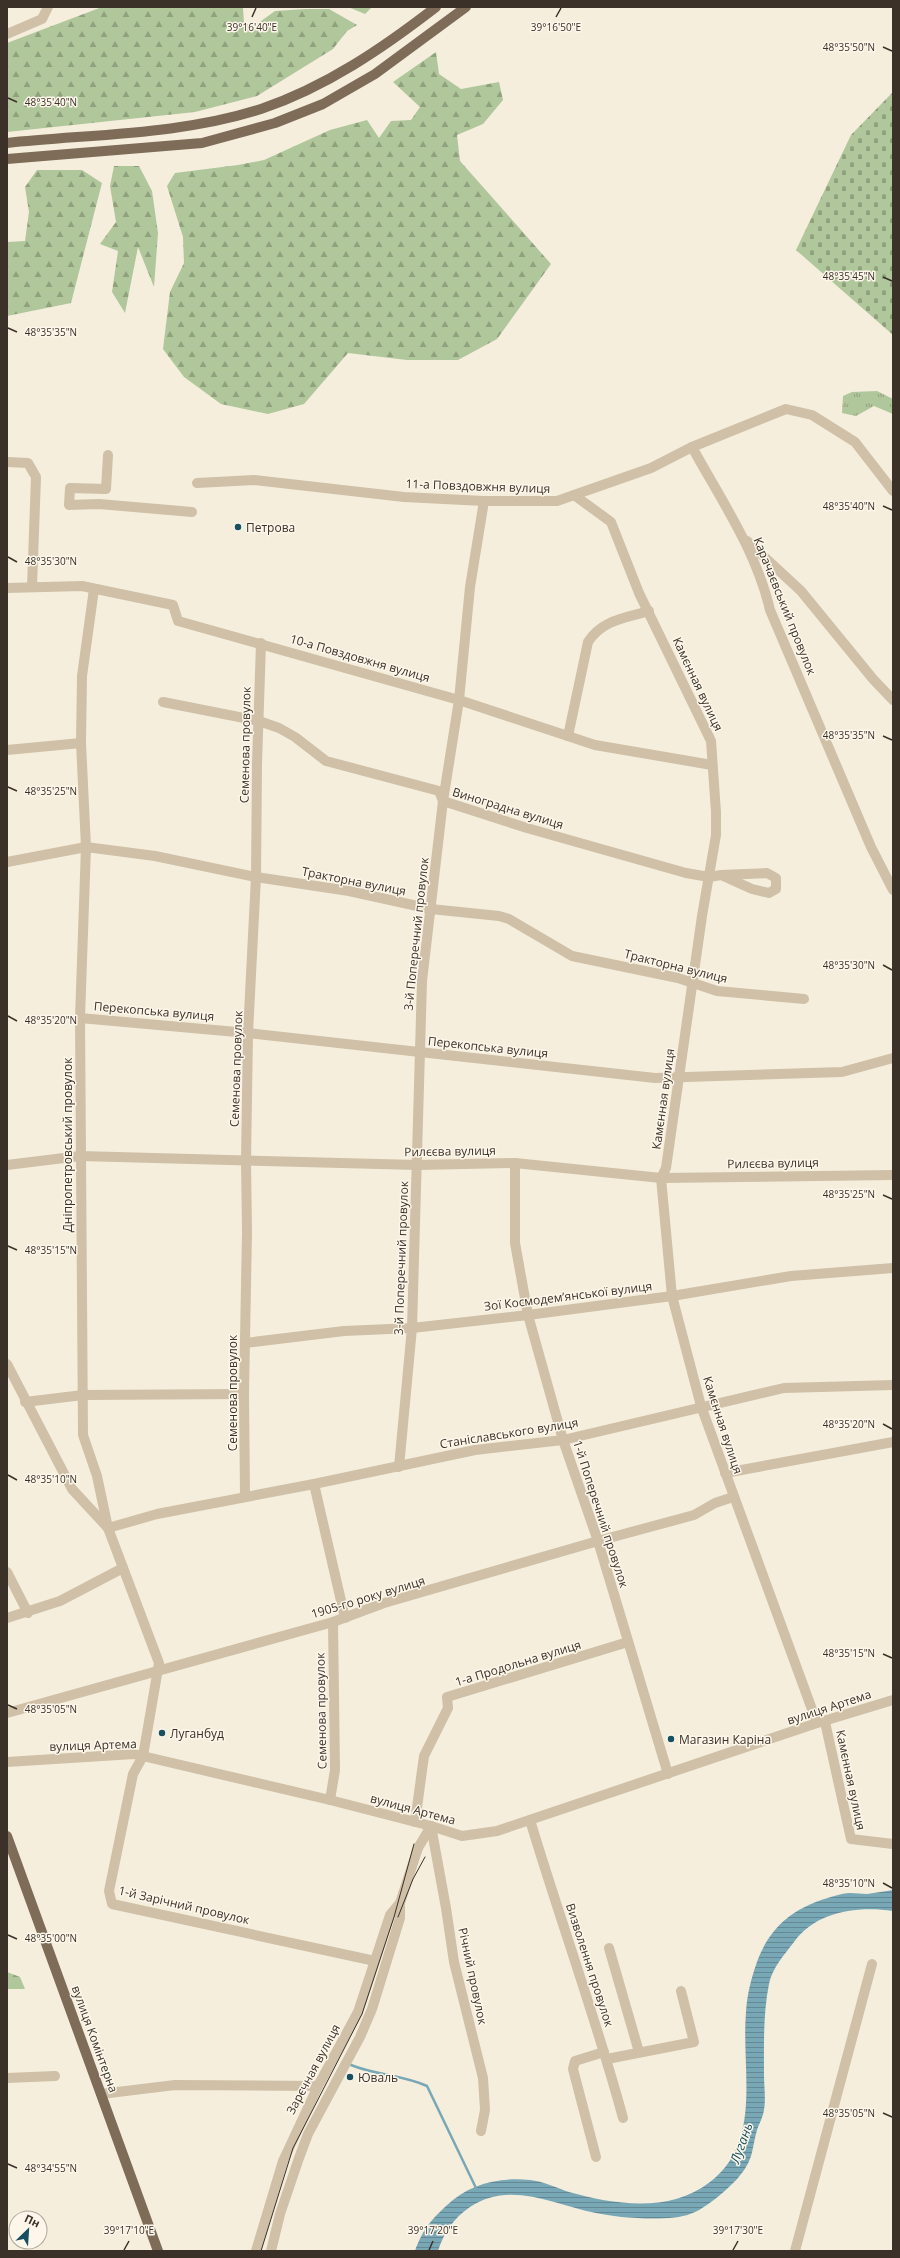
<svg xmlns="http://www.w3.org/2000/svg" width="900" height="2258" font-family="'Open Sans',sans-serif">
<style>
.grass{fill:url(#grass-tufts)}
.forest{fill:url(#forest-firs)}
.cemetery{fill:url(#cemetery-stones)}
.water{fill:url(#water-rules)}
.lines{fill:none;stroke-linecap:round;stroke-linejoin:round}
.stream{stroke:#78a8b6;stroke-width:2.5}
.minor{stroke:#cfc0a7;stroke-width:10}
.major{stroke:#7e6b58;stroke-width:10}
.tram{stroke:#3b3128;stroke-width:1}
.ticks{fill:none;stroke:#3b3128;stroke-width:1.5}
.poi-dot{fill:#184f61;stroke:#fcf7ea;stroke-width:1.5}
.labels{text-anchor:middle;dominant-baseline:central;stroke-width:3;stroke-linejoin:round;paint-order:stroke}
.street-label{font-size:12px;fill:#3b3128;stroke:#fcf7ea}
.poi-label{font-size:12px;fill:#3b3128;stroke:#fcf7ea;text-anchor:start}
.water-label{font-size:13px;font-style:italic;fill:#184f61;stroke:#fcf7ea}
.ticks-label{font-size:10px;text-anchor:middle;fill:#3b3128;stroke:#fcf7ea;stroke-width:3;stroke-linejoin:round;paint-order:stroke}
</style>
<defs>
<pattern id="grass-tufts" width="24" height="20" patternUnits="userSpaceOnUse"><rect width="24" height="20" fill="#b0c69b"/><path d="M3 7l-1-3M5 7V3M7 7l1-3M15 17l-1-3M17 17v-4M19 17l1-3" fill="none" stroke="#90a17e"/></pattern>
<pattern id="forest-firs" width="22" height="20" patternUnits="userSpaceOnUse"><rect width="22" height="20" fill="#b0c69b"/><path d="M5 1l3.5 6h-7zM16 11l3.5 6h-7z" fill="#90a17e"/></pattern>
<pattern id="cemetery-stones" width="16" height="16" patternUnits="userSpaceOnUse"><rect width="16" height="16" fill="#b0c69b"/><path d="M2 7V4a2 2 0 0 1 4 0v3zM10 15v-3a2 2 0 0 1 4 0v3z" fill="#90a17e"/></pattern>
<pattern id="water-rules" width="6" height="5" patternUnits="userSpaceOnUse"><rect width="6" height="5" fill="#78a8b6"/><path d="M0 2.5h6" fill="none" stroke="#648994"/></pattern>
</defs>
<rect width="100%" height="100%" fill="#f5eedd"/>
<polygon class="grass" points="877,391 893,399 893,414 874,406 856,416 842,413 843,396 852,392"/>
<g class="forest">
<polygon points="102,7 243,7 244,24 257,24 275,11 306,9 329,9 357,25 347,31 333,49 257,96 195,112 7,132 7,43"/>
<polygon points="348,7 372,7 365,14"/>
<polygon points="436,52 439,74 461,89 499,82 503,100 483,124 457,135 460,161 551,264 497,339 458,360 407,360 348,353 304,404 268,414 221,404 184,377 163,349 170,292 184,263 183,237 167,186 175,173 238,165 264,160 330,130 367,120 379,138 391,121 411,120 420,107 393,82"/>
<polygon points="114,166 139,166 152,191 158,233 154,287 138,247 125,313 112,292 118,251 100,244 116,222 110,186"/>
<polygon points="37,170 82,170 102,183 71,303 7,316 7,242 25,241 29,212 25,187"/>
<polygon points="7,1972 20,1977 25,1989 7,1989"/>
</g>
<polygon class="cemetery" points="893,92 893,335 796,250 851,135"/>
<path class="water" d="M893 1890V1911C857 1906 817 1911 794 1942 785 1954 772 1968 769 1984 763 2013 764 2045 764 2075 764 2086 766 2099 764 2110 763 2117 759 2124 757 2130 751 2152 754 2159 738 2178 728 2189 704 2210 690 2214 670 2222 618 2218 596 2213 553 2205 511 2180 470 2207 454 2218 444 2232 438 2251H415C422 2231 430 2221 446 2206 469 2184 498 2177 530 2180 543 2181 557 2188 569 2192 616 2205 670 2213 710 2182 763 2141 741 2070 746 2012 747 1995 751 1979 757 1962 772 1921 800 1904 842 1894 850 1892 859 1894 867 1894 876 1893 885 1891 893 1890Z"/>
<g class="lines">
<path class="stream" d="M351 2065C375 2075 403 2075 427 2086L476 2188"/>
<g class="minor">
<polyline points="7,34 42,19 48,7"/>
<path d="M692 447C721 500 756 550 770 610L871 847 893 890"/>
<polyline points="108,455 106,489 70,488 69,505 99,504 192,512"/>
<polyline points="7,462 28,463 36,477 32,587"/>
<polyline points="197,483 254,480 404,497 484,501 557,501 651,468 692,447 786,409 812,415 855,442 893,491"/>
<polyline points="574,495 611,522 639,593 711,741 716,812 716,835 702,916 666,1168 661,1178 672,1296 701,1406 817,1723"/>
<polyline points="747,541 801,591 873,679 893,700"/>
<polyline points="7,588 82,586 173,605 178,621 459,700 595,745 712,765"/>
<polyline points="94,589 82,676 81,743 86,847 80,1018 83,1435 97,1476 108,1528 159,1663 143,1756 133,1774 109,1891 112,1904 375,1961"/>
<polyline points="163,702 259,721 279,728 295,737 326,761 439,791 443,801"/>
<path d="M568 736 588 642C602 620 625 618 649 611"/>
<polyline points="7,750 81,743"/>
<polyline points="443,801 527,828 686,873 709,877 721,875 752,889 769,893 776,889 776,878 767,873 721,875"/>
<polyline points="7,862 86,847 155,856 256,877 349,891 431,909 499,916 509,919 572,956 678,978 717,991 804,999"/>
<polyline points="80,1018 248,1033 655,1078 842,1072 893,1058"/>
<polyline points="515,1163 515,1243 528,1315 563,1440 598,1541 668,1774"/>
<polyline points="7,1165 80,1156 418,1165 515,1163 661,1178 893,1175"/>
<polyline points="245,1343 344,1331 412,1328 528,1315 672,1296 791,1276 893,1268"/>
<polyline points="7,1364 72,1489 108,1528"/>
<polyline points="25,1402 83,1395 244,1394"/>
<polyline points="399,1467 412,1328 422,981 443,801 459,700 470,587 484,501"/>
<polyline points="725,1473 893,1442"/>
<polyline points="314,1484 345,1618"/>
<polyline points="245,1496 244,1394 247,1232 246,1161 248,1033 256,877 257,764 261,643"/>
<polyline points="108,1528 157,1514 314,1484 475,1450 563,1440 784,1388 893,1385"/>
<polyline points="7,1572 28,1613"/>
<polyline points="7,1618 60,1601 123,1568"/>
<polyline points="7,1713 333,1622 384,1603 598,1541 694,1515 715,1503 733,1497"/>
<polyline points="825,1722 851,1839 893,1844"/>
<polyline points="7,1762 134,1754 330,1800 431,1826 462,1836 497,1831 817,1723 893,1700"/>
<polyline points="330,1800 335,1770 333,1622"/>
<path d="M530 1820C560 1920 596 2018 623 2118"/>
<polyline points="415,1822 424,1756 448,1708 447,1697 628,1642"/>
<polyline points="431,1826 446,1908 454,1962 483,2078 485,2110 481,2131"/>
<polyline points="609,1948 639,2052"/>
<polyline points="607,2059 694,2042 681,1991"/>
<polyline points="7,2078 55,2076"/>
<polyline points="101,2094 175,2085 318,2086"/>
<polyline points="596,2157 573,2069 575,2061 604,2052"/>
<polyline points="256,2251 283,2161 318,2086 358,2012 390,1915 400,1903 418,1848 431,1826"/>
<polyline points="271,2251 280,2214 299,2158 308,2134 360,2037 372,2009 400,1918 400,1903"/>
<polyline points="795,2251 872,1964"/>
</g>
<g class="major">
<path d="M7 143C91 134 181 135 261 109 326 87 383 48 436 7"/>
<polyline points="7,159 202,143 275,123 323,104 375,74 466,7"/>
<polyline points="7,1836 158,2251"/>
</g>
<g class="tram">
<polyline points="398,1917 413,1879 425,1857"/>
<polyline points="261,2251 293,2148 362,2014 394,1917 414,1844"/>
</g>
</g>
<path class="ticks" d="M252 17 256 8M556 17 561 8M883 47 892 51M8 98 17 102M883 277 892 281M8 328 17 332M883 506 892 510M8 557 17 562M883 736 892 740M8 787 17 791M883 965 892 970M8 1016 17 1021M883 1195 892 1199M8 1246 17 1250M883 1424 892 1429M8 1475 17 1480M883 1654 892 1658M8 1705 17 1709M883 1883 892 1888M8 1935 17 1939M883 2113 892 2117M8 2164 17 2168M124 2250 129 2241M429 2250 433 2241M733 2250 738 2241"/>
<g class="poi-dot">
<circle cx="238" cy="527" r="4"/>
<circle cx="162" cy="1733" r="4"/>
<circle cx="671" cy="1739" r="4"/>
<circle cx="350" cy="2077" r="4"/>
</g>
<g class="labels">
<g class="street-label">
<text transform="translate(478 486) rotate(2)">11-а Повздовжня вулиця</text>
<text transform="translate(785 606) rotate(68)">Карачаєвський провулок</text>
<text transform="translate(360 658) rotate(16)">10-а Повздовжня вулиця</text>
<text transform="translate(698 684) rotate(65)">Камєнная вулиця</text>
<text transform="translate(245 745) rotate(-89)">Семенова провулок</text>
<text transform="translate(508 808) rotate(17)">Виноградна вулиця</text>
<text transform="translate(354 881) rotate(11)">Тракторна вулиця</text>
<text transform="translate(416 934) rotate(-84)">3-й Поперечний провулок</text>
<text transform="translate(676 966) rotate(14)">Тракторна вулиця</text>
<text transform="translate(154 1011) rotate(5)">Перекопська вулиця</text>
<text transform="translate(488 1047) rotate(6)">Перекопська вулиця</text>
<text transform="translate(236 1069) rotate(-88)">Семенова провулок</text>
<text transform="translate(663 1099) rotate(-82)">Камєнная вулиця</text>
<text transform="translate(67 1145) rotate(-90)">Дніпропетровський провулок</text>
<text transform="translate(450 1151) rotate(-1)">Рилєєва вулиця</text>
<text transform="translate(773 1163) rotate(-1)">Рилєєва вулиця</text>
<text transform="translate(401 1258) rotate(-88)">3-й Поперечний провулок</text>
<text transform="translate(568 1296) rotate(-7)">Зої Космодем’янської вулиця</text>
<text transform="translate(232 1393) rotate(-90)">Семенова провулок</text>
<text transform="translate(723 1425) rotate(72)">Камєнная вулиця</text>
<text transform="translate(509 1433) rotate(-9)">Станіславського вулиця</text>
<text transform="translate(601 1514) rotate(72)">1-й Поперечний провулок</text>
<text transform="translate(368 1597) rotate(-17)">1905-го року вулиця</text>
<text transform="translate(518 1663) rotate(-17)">1-а Продольна вулиця</text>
<text transform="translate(829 1707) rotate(-18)">вулиця Артема</text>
<text transform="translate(321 1711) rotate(-91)">Семенова провулок</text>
<text transform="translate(93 1745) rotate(-2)">вулиця Артема</text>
<text transform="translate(851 1780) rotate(78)">Камєнная вулиця</text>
<text transform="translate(413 1809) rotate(15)">вулиця Артема</text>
<text transform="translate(184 1905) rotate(13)">1-й Зарічний провулок</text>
<text transform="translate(590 1965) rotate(72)">Визволення провулок</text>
<text transform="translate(473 1976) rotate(78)">Річний провулок</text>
<text transform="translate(95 2039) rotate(70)">вулиця Комінтерна</text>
<text transform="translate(313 2069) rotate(-62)">Зарєчная вулиця</text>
</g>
<g class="poi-label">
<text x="246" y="527">Петрова</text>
<text x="170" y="1733">Луганбуд</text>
<text x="679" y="1739">Магазин Каріна</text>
<text x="358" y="2077">Юваль</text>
</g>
<g class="water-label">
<text transform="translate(741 2143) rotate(-70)">Лугань</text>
</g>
</g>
<g class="ticks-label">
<text x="252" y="31">39°16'40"E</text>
<text x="556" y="31">39°16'50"E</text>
<text x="849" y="51">48°35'50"N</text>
<text x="51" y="106">48°35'40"N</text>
<text x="849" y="280">48°35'45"N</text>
<text x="51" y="336">48°35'35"N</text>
<text x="849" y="510">48°35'40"N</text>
<text x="51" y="565">48°35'30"N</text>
<text x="849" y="739">48°35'35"N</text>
<text x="51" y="795">48°35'25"N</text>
<text x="849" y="969">48°35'30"N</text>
<text x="51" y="1024">48°35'20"N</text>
<text x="849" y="1198">48°35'25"N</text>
<text x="51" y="1254">48°35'15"N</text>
<text x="849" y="1428">48°35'20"N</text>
<text x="51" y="1483">48°35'10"N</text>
<text x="849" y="1657">48°35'15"N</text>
<text x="51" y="1713">48°35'05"N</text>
<text x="849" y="1887">48°35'10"N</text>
<text x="51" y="1942">48°35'00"N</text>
<text x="849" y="2117">48°35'05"N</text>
<text x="51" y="2172">48°34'55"N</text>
<text x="129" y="2234">39°17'10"E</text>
<text x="433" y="2234">39°17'20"E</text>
<text x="738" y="2234">39°17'30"E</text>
</g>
<rect width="900" height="2258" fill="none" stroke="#3b3128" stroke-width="16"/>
<g transform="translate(28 2230) rotate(25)"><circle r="19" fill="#fcf7ea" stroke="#afa89c"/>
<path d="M0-3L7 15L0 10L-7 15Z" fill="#184f61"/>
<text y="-6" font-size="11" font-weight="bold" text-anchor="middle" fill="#3b3128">Пн</text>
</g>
</svg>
